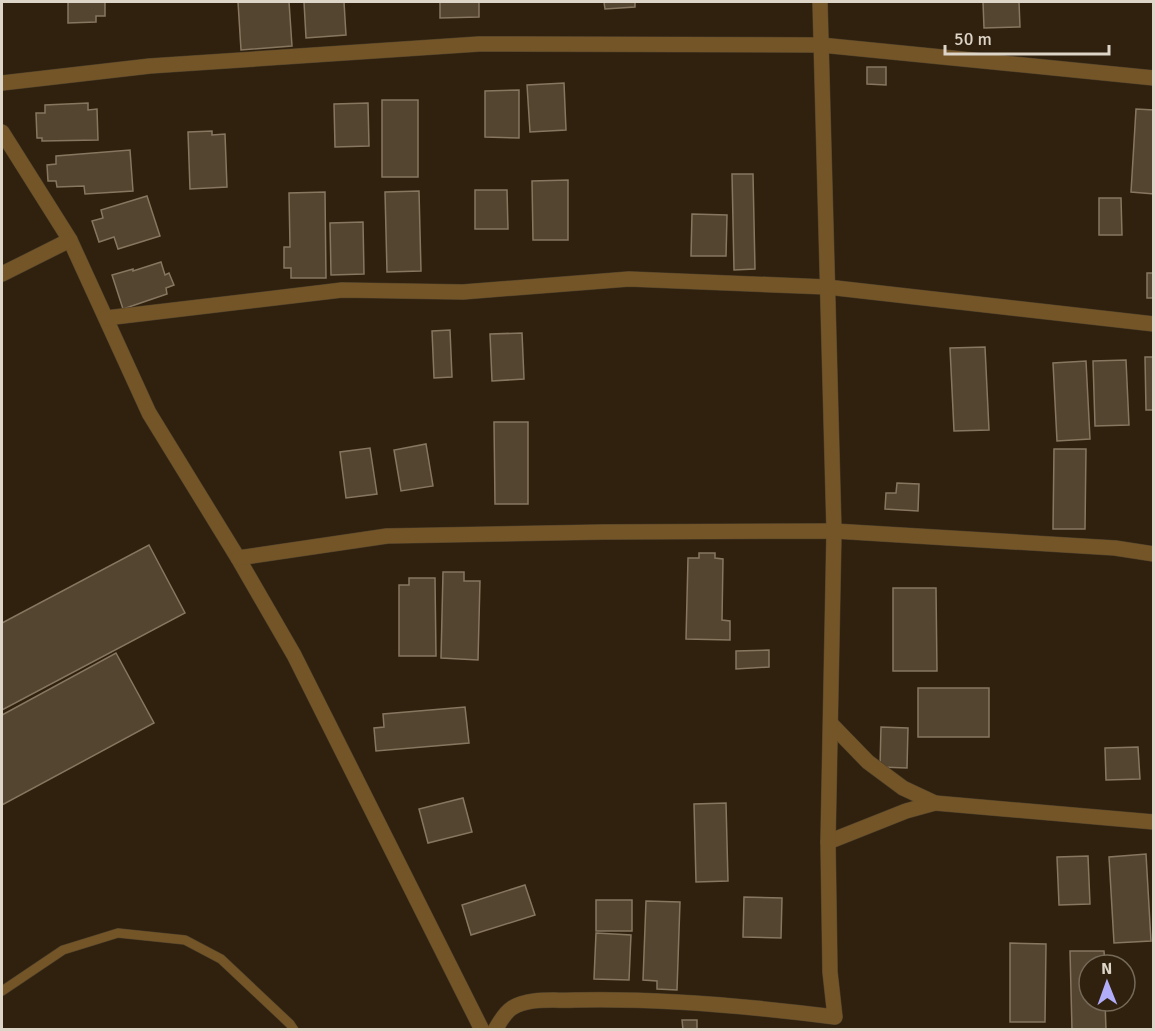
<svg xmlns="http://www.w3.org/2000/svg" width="1155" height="1031" font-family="Signika,sans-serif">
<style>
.building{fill:#544530;stroke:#877761;stroke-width:1.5}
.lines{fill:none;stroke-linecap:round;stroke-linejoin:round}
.service-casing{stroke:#4b3e2b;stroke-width:10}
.minor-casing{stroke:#4b3e2b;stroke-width:16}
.service{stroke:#735528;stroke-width:9}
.minor{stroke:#735528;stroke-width:15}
</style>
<rect width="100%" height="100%" fill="#2f210d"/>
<g class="building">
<polygon points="68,2 105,2 105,16 96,16 96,22 68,23"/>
<polygon points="238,2 289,2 292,46 241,50"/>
<polygon points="304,2 344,2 346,35 306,38"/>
<polygon points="440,2 479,2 479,17 440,18"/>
<polygon points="604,2 635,2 635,7 605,9"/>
<polygon points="983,2 1019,2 1020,27 984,28"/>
<polygon points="867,67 886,67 886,85 867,84"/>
<polygon points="564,83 566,130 530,132 527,85"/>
<polygon points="519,90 519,138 485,137 485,91"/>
<rect x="382" y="100" width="36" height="77"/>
<polygon points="88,103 88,110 97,109 98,140 42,141 42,138 37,138 36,113 45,113 45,105"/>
<polygon points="368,103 369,146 335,147 334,104"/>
<polygon points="1136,109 1154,110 1154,194 1131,192"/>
<polygon points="212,131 212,135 225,134 227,187 190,189 188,132"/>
<polygon points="130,150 133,191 85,194 84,186 57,187 56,181 48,181 47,165 56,164 56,156"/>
<polygon points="732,174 753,174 755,269 734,270"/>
<polygon points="568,180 568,240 533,240 532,181"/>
<polygon points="475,190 507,190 508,229 475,229"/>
<polygon points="419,191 421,271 387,272 385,192"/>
<polygon points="325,192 326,278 291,278 291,268 284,268 284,247 290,247 289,193"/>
<polygon points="147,196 160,236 118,249 114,237 99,242 92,221 103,218 101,210"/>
<polygon points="1099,198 1121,198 1122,235 1099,235"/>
<polygon points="692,214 727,215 726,256 691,256"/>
<polygon points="363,222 364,274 331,275 330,223"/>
<polygon points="161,262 165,275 169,273 174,285 166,288 167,294 123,309 112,275 133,269 133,271"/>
<rect x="1147" y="273" width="7" height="25"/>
<polygon points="450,330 452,377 434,378 432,331"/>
<polygon points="522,333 524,379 492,381 490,334"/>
<polygon points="985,347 989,430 954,431 950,348"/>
<polygon points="1145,357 1154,357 1154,410 1146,410"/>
<polygon points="1126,360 1129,425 1095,426 1093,361"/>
<polygon points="1086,361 1090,439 1057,441 1053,363"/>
<polygon points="494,422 528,422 528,504 495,504"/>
<polygon points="426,444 433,486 401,491 394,450"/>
<polygon points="370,448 377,494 346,498 340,452"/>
<polygon points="1054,449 1086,449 1085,529 1053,529"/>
<polygon points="897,483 919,484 918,511 885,509 886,493 896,493"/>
<polygon points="149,545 185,613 2,710 2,623"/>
<polygon points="699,553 715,553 715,558 723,559 722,620 730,621 730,640 686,639 688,558 699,558"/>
<polygon points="443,572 464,572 464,581 480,581 478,660 441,658"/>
<polygon points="409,578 435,578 436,656 399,656 399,585 409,585"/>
<polygon points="893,588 936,588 937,671 893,671"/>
<polygon points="769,650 769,667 736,669 736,651"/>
<polygon points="116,653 154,723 2,805 2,715"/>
<rect x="918" y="688" width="71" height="49"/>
<polygon points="465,707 469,743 376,751 374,728 384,727 383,714"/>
<polygon points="881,727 908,728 907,768 880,767"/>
<polygon points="1138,747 1140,779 1106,780 1105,748"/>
<polygon points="463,798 472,832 428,843 419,809"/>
<polygon points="726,803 728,881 696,882 694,804"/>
<polygon points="1146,854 1151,941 1114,943 1109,857"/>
<polygon points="1088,856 1090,904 1059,905 1057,857"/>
<polygon points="525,885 535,915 471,935 462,905"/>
<polygon points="744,897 782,898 781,938 743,937"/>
<rect x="596" y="900" width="36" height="31"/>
<polygon points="646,901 680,902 677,990 657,989 657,981 643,980"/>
<polygon points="596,933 631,935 629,980 594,979"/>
<polygon points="1010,943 1046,944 1045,1022 1010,1022"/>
<polygon points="1070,951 1104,951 1105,965 1089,965 1089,1001 1105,1001 1106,1030 1072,1030"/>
<polygon points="682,1020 697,1020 697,1030 683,1030"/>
</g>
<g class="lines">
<defs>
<polyline id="service" points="2,991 63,950 118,933 185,940 221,959 290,1024 294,1030"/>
<g id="minor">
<polyline points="2,83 150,66 479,44 821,45 1154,78"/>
<polyline points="2,132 70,240 149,413 238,558 294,655 482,1030"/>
<polyline points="2,274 70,240"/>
<polyline points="106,318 342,290 463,292 629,279 827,287 1154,324"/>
<polyline points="238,558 387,536 604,532 834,531 1115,548 1154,554"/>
<polyline points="832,725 868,762 903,788 935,803"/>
<polyline points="828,842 906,811 935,803 1154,822"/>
<path d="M495 1030C500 1022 504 1013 512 1008 529 997 555 1001 575 1000 662 998 749 1006 835 1017L830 972 828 842 834 531 820 2"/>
</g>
</defs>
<use href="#service" class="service-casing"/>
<use href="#minor" class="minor-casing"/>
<use href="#service" class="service"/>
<use href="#minor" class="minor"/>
</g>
<rect width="1155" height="1031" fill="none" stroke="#ded5c9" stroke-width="6"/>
<g transform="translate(1107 983) rotate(359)"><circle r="28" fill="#2f210d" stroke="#756958" stroke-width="1.5"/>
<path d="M0-4.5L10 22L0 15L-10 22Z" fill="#b2adf9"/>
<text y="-9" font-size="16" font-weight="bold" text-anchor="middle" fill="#ded5c9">N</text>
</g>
<path d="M945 45v9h164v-9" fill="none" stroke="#ded5c9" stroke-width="3"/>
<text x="954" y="45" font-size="18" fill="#ded5c9" stroke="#2f210d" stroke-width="4.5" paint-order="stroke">50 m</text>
</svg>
